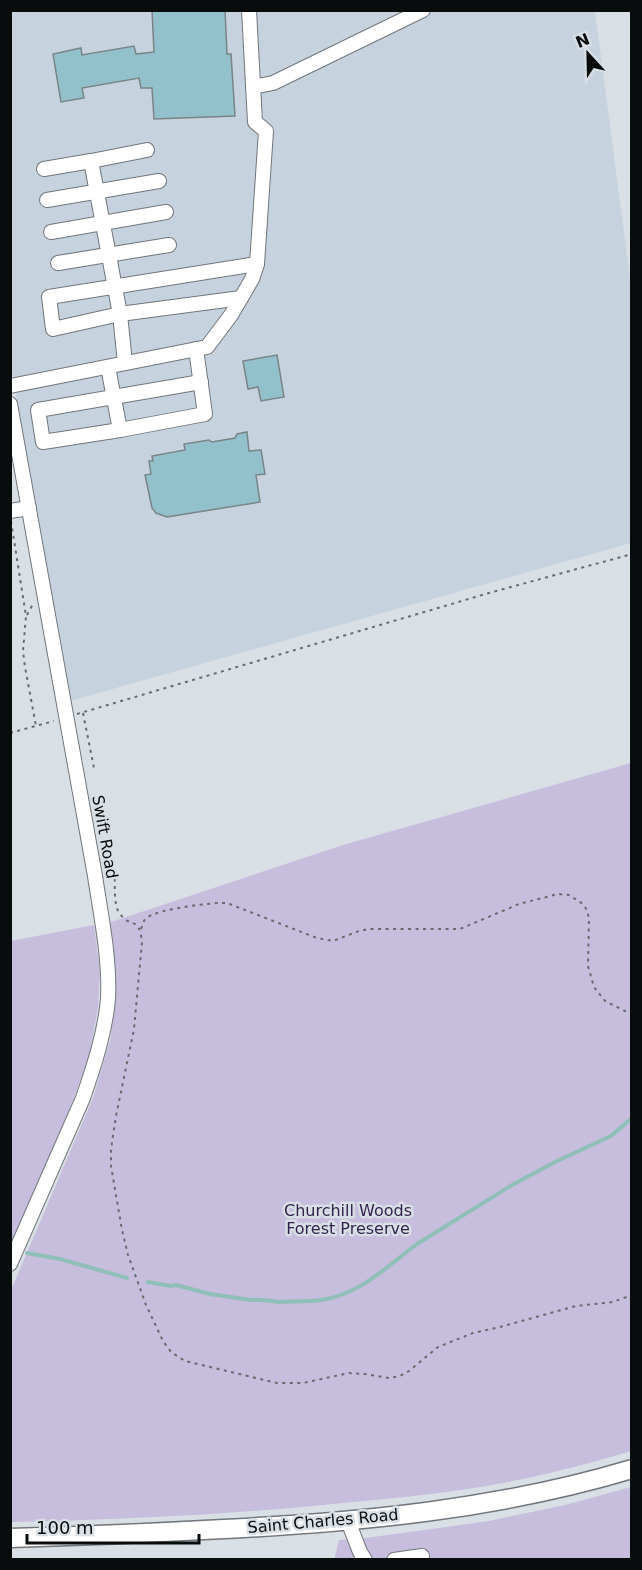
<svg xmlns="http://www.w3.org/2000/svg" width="642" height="1570" font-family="'DejaVu Sans',sans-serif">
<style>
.built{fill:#c6d3de}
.green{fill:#c7bddd}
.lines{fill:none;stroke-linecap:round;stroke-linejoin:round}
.stream{stroke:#90bfb7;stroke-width:4}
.building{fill:#92c1cb;stroke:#7a8385;stroke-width:1.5}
.minor-casing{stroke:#70767b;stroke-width:16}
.major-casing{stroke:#70767b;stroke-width:21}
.path{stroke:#676c6f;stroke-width:2;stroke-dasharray:3 4.5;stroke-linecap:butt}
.minor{stroke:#fff;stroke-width:14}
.major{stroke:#fff;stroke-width:18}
.labels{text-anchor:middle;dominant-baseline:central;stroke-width:5;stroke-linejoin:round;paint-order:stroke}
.street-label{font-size:16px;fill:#090c0d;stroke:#d8dfe5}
.park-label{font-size:16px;fill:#311f4c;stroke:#d8dfe5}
</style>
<rect width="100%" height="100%" fill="#d8dfe5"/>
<polygon class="built" points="10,11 595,11 631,286 631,543 70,701 11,368"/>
<g class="green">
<path d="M631 763V1451C591 1463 550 1474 508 1482 447 1494 385 1499 323 1505 219 1515 115 1520 11 1522V1290L93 1098 111 1037 116 987 108 923 343 845Z"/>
<polygon points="94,925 100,971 98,1008 89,1058 66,1118 11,1245 11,941"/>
<polygon points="631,1487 631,1559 334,1560 339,1540 359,1539 489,1521 565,1505"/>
</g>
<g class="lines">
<g class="stream">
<polyline points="27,1253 60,1259 127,1278"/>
<path d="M148 1282 171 1286 176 1285 210 1294 251 1300C257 1299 273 1301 278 1302 292 1301 307 1302 321 1300 361 1294 386 1267 417 1244L512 1185 557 1161 611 1136 632 1118"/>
</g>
</g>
<g class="building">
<polygon points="152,10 225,10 227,54 231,54 235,116 154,119 152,88 141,88 139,78 82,88 84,98 61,102 53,54 81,48 82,55 134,46 136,54 154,52"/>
<polygon points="277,355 284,397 261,401 258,387 248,389 243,361"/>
<polygon points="247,432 249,451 261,450 265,474 256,475 260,502 167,517 156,513 152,508 145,475 151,474 149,461 153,461 152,456 185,450 184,444 209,440 212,442 235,438 237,434"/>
</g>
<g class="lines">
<defs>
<g id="minor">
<polyline points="253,87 273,83 423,10"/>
<polyline points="91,161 147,150"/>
<polyline points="44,169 91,161 120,314 53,329 49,297 257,264"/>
<polyline points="47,200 159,181"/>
<polyline points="51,232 166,212"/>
<polyline points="58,263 169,245"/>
<polyline points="241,298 252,279 257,264 266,131 255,122 249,10"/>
<polyline points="108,367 120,430 43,442 38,410 201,382"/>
<polyline points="10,386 207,347 231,315 241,298 120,314 125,363"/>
<path d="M10 404 95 876C101 916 110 958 108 999 105 1033 94 1066 83 1098L10 1264"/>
<polyline points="120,430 205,414 196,349"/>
<polyline points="10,511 29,508"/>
<polyline points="348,1521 360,1552 365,1560"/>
<polyline points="394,1560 422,1556"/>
</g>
<path id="major" d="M10 1538C82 1536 153 1533 224 1529 362 1522 499 1509 632 1469"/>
</defs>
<use href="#minor" class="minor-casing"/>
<use href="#major" class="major-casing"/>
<g class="path">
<polyline points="11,521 26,616 23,651 25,667 36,726"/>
<polyline points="27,615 33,604"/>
<polyline points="83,713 94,768"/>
<polyline points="77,714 489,593 632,554"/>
<polyline points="10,733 54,721"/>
<path d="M115 871C115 882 113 906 120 914 131 929 139 915 142 942L134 1029 116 1116 111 1149V1166L122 1230 128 1255 146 1305 163 1341 171 1352 185 1361 277 1383H303L349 1373 365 1374 389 1378 400 1376 409 1371 438 1347 473 1333 500 1327 576 1306 613 1302 632 1295"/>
<path d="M141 929C143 924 143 920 148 917 159 909 213 902 227 903L317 938 333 941 359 931 369 929H460L519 904 558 894 569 895 583 904 587 910 589 919 588 966 594 987 605 1001 625 1011 632 1012"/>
</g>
<use href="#minor" class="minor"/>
<use href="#major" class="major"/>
</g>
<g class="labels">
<g class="street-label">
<text transform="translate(105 837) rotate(80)">Swift Road</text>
<text transform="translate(323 1521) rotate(-5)">Saint Charles Road</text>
</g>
<g class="park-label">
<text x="348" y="1210">Churchill Woods<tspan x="348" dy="18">Forest Preserve</tspan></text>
</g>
</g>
<rect width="642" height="1570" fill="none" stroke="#090c0d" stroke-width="24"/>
<g transform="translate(588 54) rotate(338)" stroke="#d8dfe5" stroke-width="4.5" paint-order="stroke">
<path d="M0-4.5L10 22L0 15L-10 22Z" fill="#090c0d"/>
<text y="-9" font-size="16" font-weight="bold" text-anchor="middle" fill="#090c0d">N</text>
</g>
<path d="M27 1534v9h172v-9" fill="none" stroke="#090c0d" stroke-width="3"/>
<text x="36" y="1534" font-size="18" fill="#090c0d" stroke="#d8dfe5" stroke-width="4.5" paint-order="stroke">100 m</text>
</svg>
